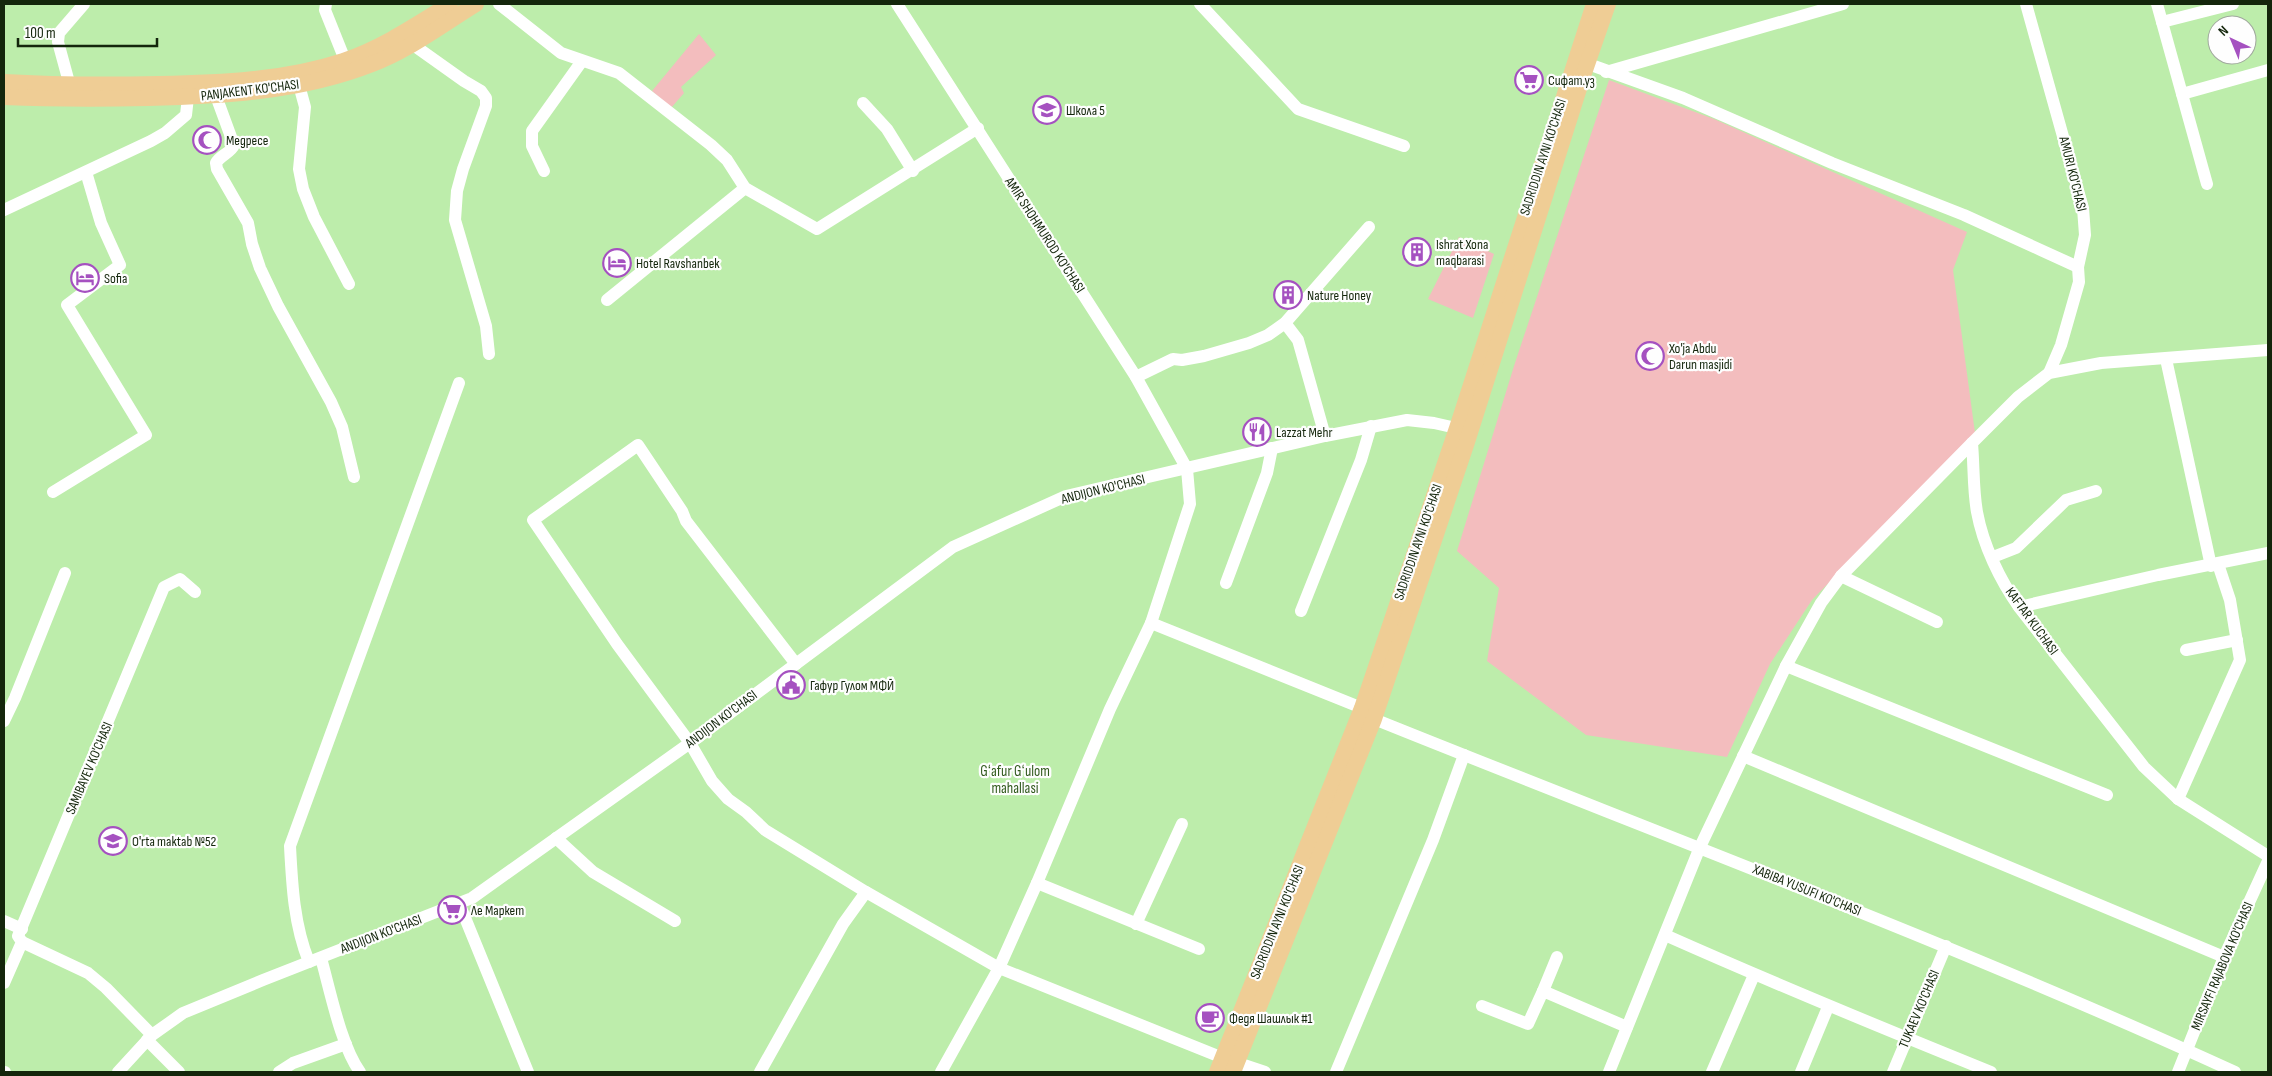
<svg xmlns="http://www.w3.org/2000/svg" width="2272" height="1076" font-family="'Sofia Sans Condensed',sans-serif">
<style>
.green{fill:#f3bdbe}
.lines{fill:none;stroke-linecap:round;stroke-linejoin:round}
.minor{stroke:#fff;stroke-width:12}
.major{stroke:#efcd95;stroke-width:16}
.labels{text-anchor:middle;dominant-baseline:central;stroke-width:4.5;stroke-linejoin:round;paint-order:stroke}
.poi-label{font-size:14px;fill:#14260c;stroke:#fefefe;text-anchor:start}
.street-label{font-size:14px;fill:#14260c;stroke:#fefefe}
.neighbourhood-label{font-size:15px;fill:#315a1d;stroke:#fefefe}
</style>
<rect width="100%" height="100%" fill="#bdedab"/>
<g class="green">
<polygon points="699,34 716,55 681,87 684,93 671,108 652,91"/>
<polygon points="1609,80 1714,119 1967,232 1953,270 1975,433 1812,600 1770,664 1727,757 1586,735 1487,661 1499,588 1457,551 1514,366"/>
<polygon points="1459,237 1494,254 1473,318 1428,299"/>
</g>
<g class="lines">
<g class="minor">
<polyline points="326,4 325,10 345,60"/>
<polyline points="499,4 561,53 619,73 711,145 727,160 745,188 817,229 978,128"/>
<polyline points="897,4 1136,377 1187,469 1190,504 1151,623 1110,709 1037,883 999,968 941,1072"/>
<polyline points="1200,4 1298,109 1404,146"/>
<polyline points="2026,4 2083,208 2085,235 2078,267 2079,282 2061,345 2049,373"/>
<polyline points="2157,4 2207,184"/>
<polyline points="2162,22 2233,4"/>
<polyline points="412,44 464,81 481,91 486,98 486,106 463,169 457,191 455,220 486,326 489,354"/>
<polyline points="1580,61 1683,98 1832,163 1964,215 2078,267"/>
<polyline points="1606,72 1843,4"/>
<polyline points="299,85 305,107 299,169 303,189 314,217 349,284"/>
<polyline points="70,86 58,42 59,33 84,4"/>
<polyline points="2182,94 2268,70"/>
<path d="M216 96 234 145C231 153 220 155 216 163L217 169 248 223 252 244 260 268 278 306 331 402 342 427 354 477"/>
<polyline points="863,103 887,129 913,171"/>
<polyline points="544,171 532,146 532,131 582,61"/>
<polyline points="4,210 151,141 165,133 186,115 188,97"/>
<polyline points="607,300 745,188"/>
<polyline points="1285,323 1298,340 1325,436"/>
<path d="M2268 350 2101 363 2049 373 2018 397 1972 443C1974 466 1973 490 1977 512 1983 545 2000 580 2019 607L2144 767 2178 799 2268 856"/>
<polyline points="2166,359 2211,566"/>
<polyline points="1136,377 1173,359 1182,360 1204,356 1249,343 1268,335 1285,323 1369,227"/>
<polyline points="53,492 146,435 67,305 120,265 101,223 86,172"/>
<polyline points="1993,557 2016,548 2066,500 2096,491"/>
<polyline points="1841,576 1937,622"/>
<polyline points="1226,583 1267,473 1272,448"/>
<polyline points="2019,607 2158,575 2268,553"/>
<polyline points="1301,611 1361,460 1371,426"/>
<polyline points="1151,623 1362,708"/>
<polyline points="2186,650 2237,640"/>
<polyline points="796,664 686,521 682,511 638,445 533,520 617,644 690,743 712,781 728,799 746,812 765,830 866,892 999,968 1223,1058 1265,1072"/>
<polyline points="1786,666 2107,795"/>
<path d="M1374 719C1662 835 1953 943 2235 1072"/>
<polyline points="4,721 15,698 65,573"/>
<polyline points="1743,756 2224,957"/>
<polyline points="2178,799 2240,660 2230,600 2218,564"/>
<polyline points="556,838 593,872 675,921"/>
<polyline points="1037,883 1199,949"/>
<polyline points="459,903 528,1072"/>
<polyline points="4,921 22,929"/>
<polyline points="1136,924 1182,824"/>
<path d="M1665 935C1773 983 1882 1028 1991 1072"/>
<polyline points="22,942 88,973 106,988 152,1035"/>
<path d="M321 958C330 990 341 1046 360 1072"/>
<path d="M309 962C294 925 292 885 290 846L459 383"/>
<polyline points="4,983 22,942 18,936 164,587 180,579 195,592"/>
<polyline points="1543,991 1557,957"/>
<polyline points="1482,1006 1528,1024 1543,991 1627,1027"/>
<polyline points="147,1040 179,1072"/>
<polyline points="4,1072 5,1072"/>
<polyline points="118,1072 152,1035 183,1013 263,980 472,898 690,743 953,547 1066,496 1325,436 1407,420 1434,423 1465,430"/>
<polyline points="279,1072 293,1063 346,1044"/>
<polyline points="760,1072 843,924 866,892"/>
<polyline points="1336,1072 1433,840 1464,755"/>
<polyline points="1609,1072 1700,847 1786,666 1821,603 1841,576 1972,443"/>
<polyline points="1712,1072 1754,975"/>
<polyline points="1801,1072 1828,1007"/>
<polyline points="1893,1072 1946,946"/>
<polyline points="2178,1072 2224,957 2268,861"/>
</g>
<g class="major">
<path d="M4 82C56 85 107 85 159 84 220 83 285 80 343 61 382 48 416 25 450 4"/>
<path d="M4 97C52 99 100 99 148 98 222 96 301 92 372 64 409 50 442 25 476 4"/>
<polyline points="1217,1072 1362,708 1457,428 1594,4"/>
<polyline points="1233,1072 1374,719 1467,442 1583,76 1608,4"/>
</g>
</g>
<defs>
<symbol id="supermarket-ring" viewBox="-11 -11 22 22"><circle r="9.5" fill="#fefefe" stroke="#a551c0" stroke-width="1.5"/><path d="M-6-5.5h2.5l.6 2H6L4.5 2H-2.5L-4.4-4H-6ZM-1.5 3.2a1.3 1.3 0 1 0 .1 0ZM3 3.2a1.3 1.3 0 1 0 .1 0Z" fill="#a551c0"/></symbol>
<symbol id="school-ring" viewBox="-11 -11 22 22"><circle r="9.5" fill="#fefefe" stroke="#a551c0" stroke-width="1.5"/><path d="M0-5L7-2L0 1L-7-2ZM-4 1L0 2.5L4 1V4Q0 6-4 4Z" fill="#a551c0"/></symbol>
<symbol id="mosque-ring" viewBox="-11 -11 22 22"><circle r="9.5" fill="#fefefe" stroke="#a551c0" stroke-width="1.5"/><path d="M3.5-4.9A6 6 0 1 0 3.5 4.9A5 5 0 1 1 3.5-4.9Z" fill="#a551c0"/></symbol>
<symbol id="building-ring" viewBox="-11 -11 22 22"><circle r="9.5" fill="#fefefe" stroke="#a551c0" stroke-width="1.5"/><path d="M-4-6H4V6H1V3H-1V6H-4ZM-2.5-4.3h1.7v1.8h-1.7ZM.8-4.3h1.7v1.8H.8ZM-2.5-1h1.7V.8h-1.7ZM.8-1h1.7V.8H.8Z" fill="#a551c0"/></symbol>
<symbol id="hotel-ring" viewBox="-11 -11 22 22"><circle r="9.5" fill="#fefefe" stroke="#a551c0" stroke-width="1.5"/><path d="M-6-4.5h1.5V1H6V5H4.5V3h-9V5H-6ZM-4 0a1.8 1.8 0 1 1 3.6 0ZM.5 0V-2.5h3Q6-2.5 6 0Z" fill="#a551c0"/></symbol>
<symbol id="restaurant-ring" viewBox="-11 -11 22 22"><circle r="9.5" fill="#fefefe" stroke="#a551c0" stroke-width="1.5"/><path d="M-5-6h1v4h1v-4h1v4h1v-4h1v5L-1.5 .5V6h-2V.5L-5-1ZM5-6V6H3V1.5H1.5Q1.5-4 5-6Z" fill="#a551c0"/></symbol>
<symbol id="civic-ring" viewBox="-11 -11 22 22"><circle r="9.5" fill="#fefefe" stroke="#a551c0" stroke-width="1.5"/><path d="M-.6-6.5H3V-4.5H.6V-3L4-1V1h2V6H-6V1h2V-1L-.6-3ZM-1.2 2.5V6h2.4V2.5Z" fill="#a551c0"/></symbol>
<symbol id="cafe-ring" viewBox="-11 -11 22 22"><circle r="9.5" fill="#fefefe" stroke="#a551c0" stroke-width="1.5"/><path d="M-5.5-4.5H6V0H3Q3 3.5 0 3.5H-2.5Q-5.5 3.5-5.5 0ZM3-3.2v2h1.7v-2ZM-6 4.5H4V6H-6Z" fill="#a551c0"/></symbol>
</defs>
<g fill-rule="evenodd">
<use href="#supermarket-ring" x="1513" y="64" width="32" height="32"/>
<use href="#school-ring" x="1031" y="94" width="32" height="32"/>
<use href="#mosque-ring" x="191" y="124" width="32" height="32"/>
<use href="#building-ring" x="1401" y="236" width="32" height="32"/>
<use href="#hotel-ring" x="601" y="247" width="32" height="32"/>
<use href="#hotel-ring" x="69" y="262" width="32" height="32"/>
<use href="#building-ring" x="1272" y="279" width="32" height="32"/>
<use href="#mosque-ring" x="1634" y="340" width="32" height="32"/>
<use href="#restaurant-ring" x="1241" y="416" width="32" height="32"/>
<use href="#civic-ring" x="775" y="669" width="32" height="32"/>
<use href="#school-ring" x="97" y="825" width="32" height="32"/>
<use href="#supermarket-ring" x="436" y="894" width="32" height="32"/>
<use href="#cafe-ring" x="1194" y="1002" width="32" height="32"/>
</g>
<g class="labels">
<g class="poi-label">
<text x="1548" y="80">Сифат.уз</text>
<text x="1066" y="110">Школа 5</text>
<text x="226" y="140">Медресе</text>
<text x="1436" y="244">Ishrat Хоnа<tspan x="1436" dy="16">mаqbаrasi</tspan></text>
<text x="636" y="263">Hotel Ravshanbek</text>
<text x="104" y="278">Sofia</text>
<text x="1307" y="295">Nature Honey</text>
<text x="1669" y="348">Xo'ja Abdu<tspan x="1669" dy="16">Darun masjidi</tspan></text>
<text x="1276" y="432">Lazzat Mehr</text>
<text x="810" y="685">Гафур Гулом МФЙ</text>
<text x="132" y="841">O'rta maktab №52</text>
<text x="471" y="910">Ле Маркет</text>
<text x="1229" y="1018">Федя Шашлык #1</text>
</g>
<g class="street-label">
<text transform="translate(250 90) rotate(-7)">PANJAKENT KO'CHASI</text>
<text transform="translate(1543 157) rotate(-72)">SADRIDDIN AYNI KO'CHASI</text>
<text transform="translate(2073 174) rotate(76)">AMURI KO'CHASI</text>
<text transform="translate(1045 235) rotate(57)">AMIR SHOHMUROD KO'CHASI</text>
<text transform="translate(1103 489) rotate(-14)">ANDIJON KO'CHASI</text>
<text transform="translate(1418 542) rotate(-71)">SADRIDDIN AYNI KO'CHASI</text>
<text transform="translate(2032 621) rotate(54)">KAFTAR KUCHASI</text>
<text transform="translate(721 719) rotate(-37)">ANDIJON KO'CHASI</text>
<text transform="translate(89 768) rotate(-67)">SAMIBAYEV KO'CHASI</text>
<text transform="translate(1807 890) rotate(22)">XABIBA YUSUFI KO'CHASI</text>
<text transform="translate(1277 922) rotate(-68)">SADRIDDIN AYNI KO'CHASI</text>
<text transform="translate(381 934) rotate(-21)">ANDIJON KO'CHASI</text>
<text transform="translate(2222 966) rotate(-67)">MIRSAYFI RAJABOVA KO'CHASI</text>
<text transform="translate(1919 1009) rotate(-67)">TUKAEV KO'CHASI</text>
</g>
<g class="neighbourhood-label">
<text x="1015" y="771">Gʻafur Gʻulom<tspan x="1015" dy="17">mahallasi</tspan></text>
</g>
</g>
<rect width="2272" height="1076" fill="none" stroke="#14260c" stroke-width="10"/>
<g transform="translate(2232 40) rotate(316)"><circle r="24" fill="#fefefe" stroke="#a0a89d"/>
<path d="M0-4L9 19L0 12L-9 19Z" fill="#a551c0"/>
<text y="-8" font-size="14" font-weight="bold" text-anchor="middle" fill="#14260c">N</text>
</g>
<path d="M18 38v8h139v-8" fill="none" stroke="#14260c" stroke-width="2.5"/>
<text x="25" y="38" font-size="15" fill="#14260c" stroke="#fefefe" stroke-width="4" paint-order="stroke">100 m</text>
</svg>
